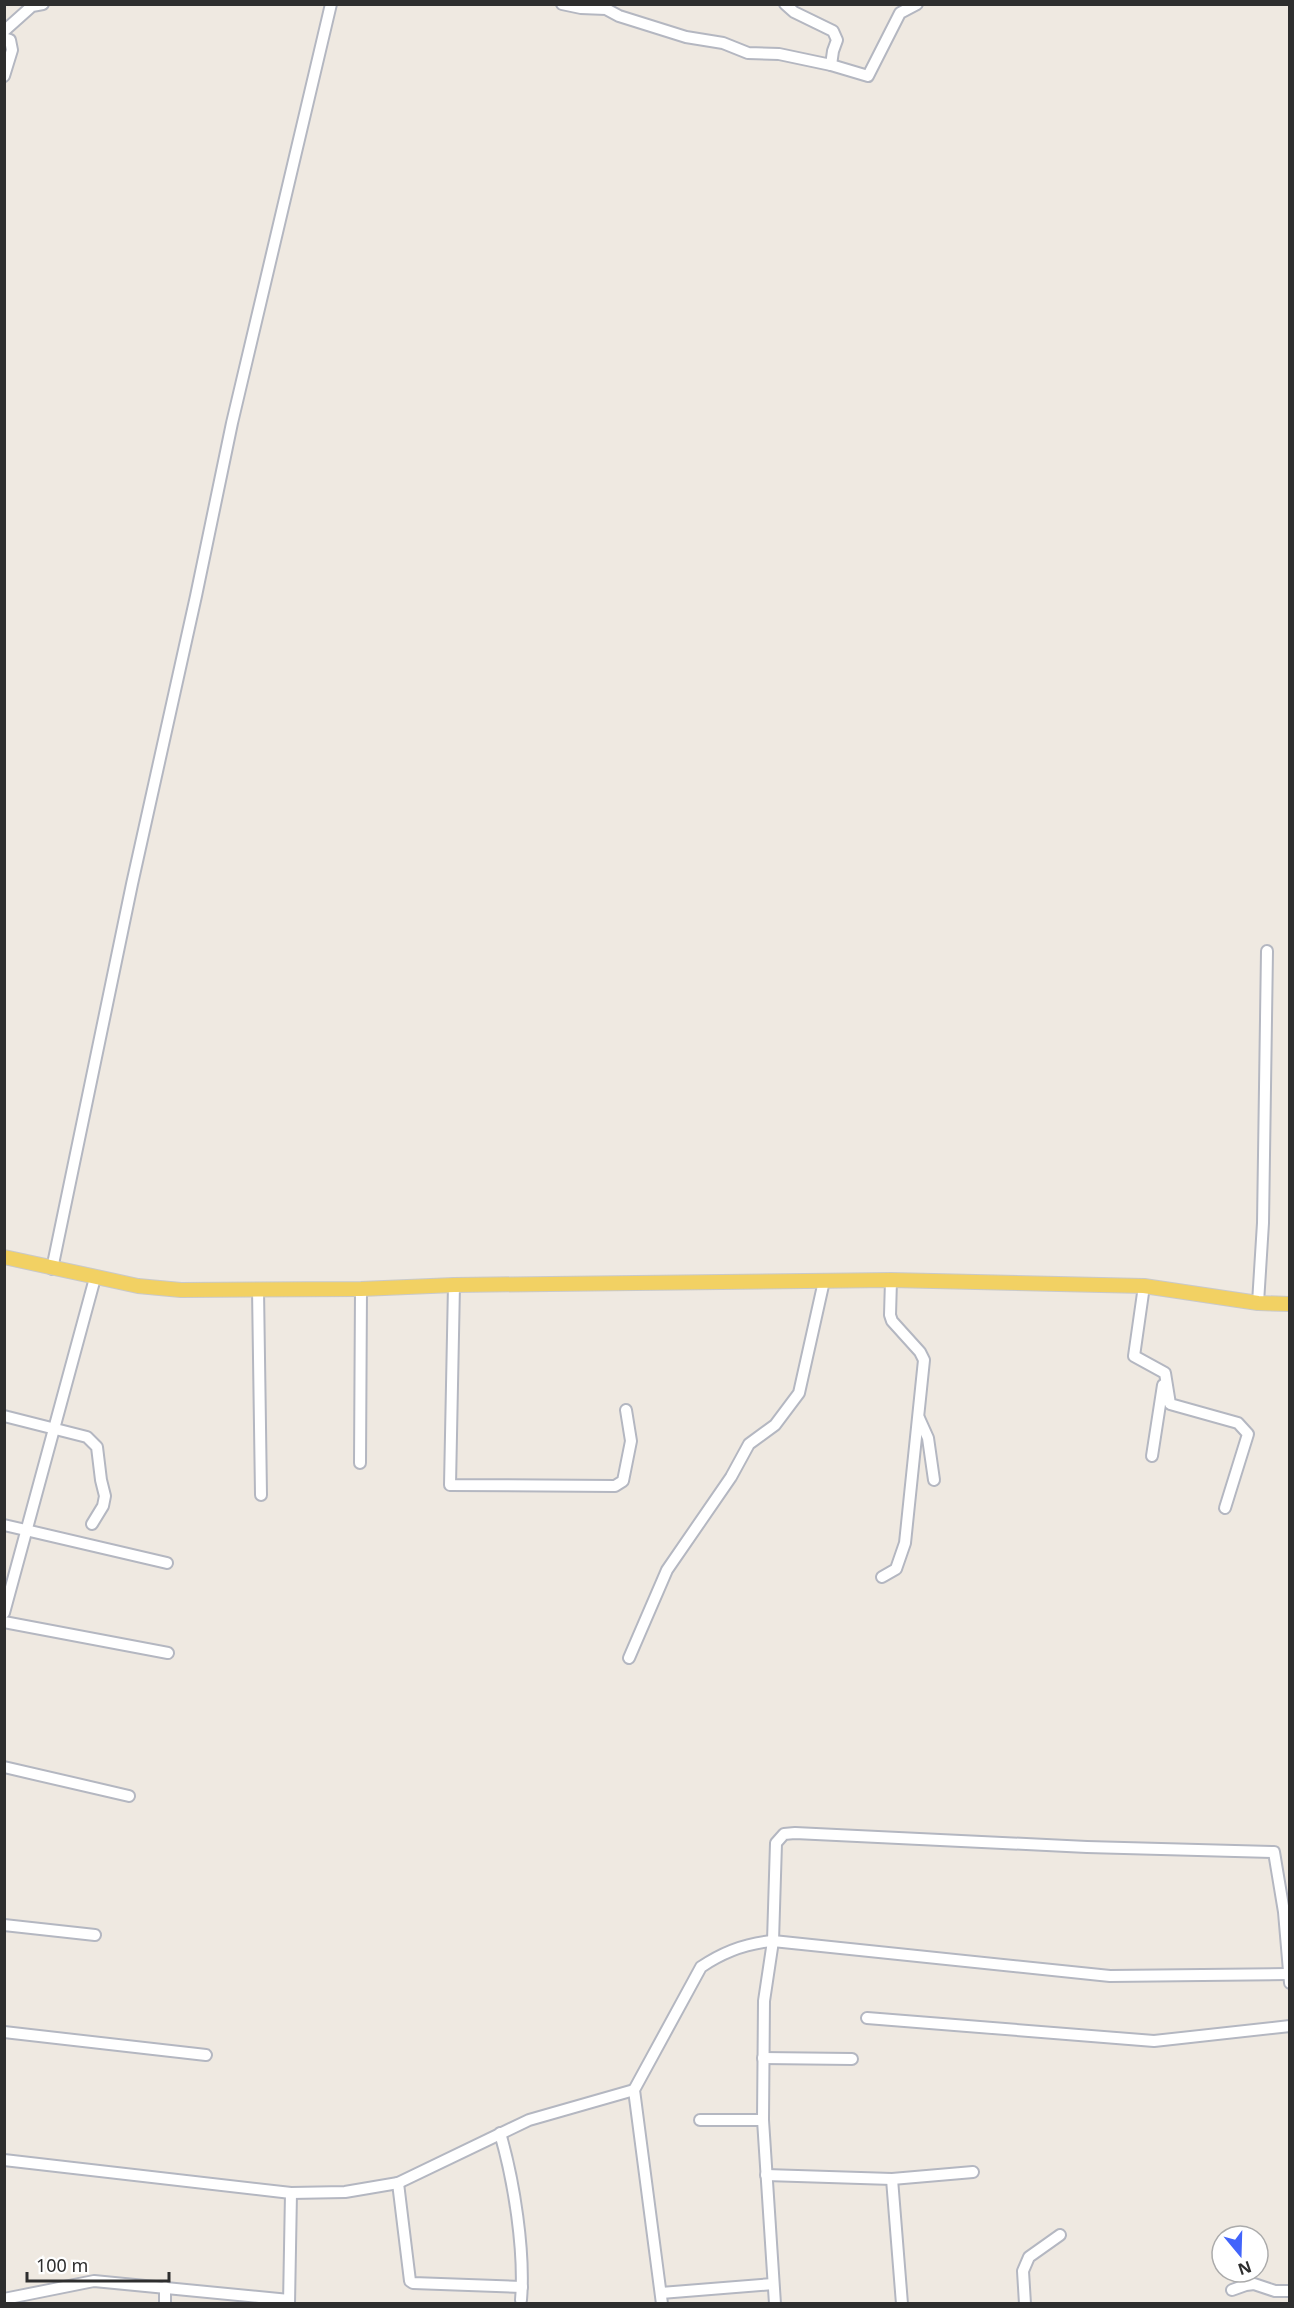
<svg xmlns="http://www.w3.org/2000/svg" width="1294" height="2308" font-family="'Noto Sans',sans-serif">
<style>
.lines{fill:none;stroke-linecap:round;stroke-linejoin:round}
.minor-casing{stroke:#b4b7c1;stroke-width:14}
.major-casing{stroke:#c9c9c9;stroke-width:16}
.minor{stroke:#fff;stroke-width:10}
.major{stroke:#f2d163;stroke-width:14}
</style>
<rect width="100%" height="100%" fill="#efe9e1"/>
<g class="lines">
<defs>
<g id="minor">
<polyline points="562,4 581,8 606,9 619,16 686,37 723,43 748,53 779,54 831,65 868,76 900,13 917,4"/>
<polyline points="785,4 794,12 833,31 837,40 833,51 831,65"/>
<polyline points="4,31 32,6 43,4"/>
<polyline points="4,38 10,40 12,50 4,76"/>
<polyline points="52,1269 132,884 196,596 232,423 331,4"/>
<polyline points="454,1285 450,1485 615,1486 623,1481 631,1441 626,1410"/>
<polyline points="1144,1286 1134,1356 1165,1373 1170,1404 1238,1423 1248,1434 1225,1508"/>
<polyline points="258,1289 261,1495"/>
<polyline points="1258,1303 1263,1223 1267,951"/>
<polyline points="4,1416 87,1437 97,1447 101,1480 105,1496 103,1506 92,1524"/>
<polyline points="919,1418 928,1438 934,1480"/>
<polyline points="1152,1456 1163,1385"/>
<polyline points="360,1463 361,1289"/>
<polyline points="4,1525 167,1563"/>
<polyline points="882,1577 896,1569 905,1543 924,1360 920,1352 892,1321 890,1315 891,1280"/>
<polyline points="4,1613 95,1278"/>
<polyline points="4,1622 168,1653"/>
<polyline points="629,1658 667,1570 731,1477 749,1444 775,1425 799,1393 824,1281"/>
<polyline points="4,1767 129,1796"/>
<polyline points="4,1925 95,1935"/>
<polyline points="867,2018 1154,2041 1290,2026"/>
<polyline points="4,2032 206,2055"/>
<polyline points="763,2058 852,2059"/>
<polyline points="700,2120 763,2120"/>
<path d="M500 2133C514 2181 525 2251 521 2300"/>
<polyline points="4,2160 291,2193 345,2192 398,2183 529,2120 634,2090"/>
<polyline points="766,2175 892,2179 973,2172"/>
<polyline points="892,2179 902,2304"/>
<polyline points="398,2183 410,2281 413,2283 522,2287"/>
<polyline points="165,2287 165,2304"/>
<polyline points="1232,2290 1246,2285 1254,2284 1275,2291 1290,2291"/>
<polyline points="661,2293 773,2284"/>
<polyline points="4,2299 94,2281 289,2300"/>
<polyline points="289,2304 291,2193"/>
<path d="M662 2304 634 2090 701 1967C723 1952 747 1943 773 1941L1110 1976 1287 1974"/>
<polyline points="775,2304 763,2120 764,2001 773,1941 776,1843 784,1834 795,1833 1087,1847 1274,1852 1284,1912 1290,1983"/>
<polyline points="1025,2304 1023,2271 1029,2257 1060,2235"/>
</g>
<polyline id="major" points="4,1257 138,1286 181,1290 361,1289 454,1285 891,1280 1144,1286 1258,1303 1290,1304"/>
</defs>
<use href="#minor" class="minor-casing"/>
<use href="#major" class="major-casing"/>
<use href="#minor" class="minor"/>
<use href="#major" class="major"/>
</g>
<rect width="1294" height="2308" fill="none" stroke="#2e2e2e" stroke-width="12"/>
<g transform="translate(1240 2254) rotate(161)"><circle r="28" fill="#ffffff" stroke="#ababab" stroke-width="1.5"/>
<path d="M0-4.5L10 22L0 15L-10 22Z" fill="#4264fb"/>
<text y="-9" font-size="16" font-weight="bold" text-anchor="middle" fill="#2e2e2e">N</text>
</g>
<path d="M27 2272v9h142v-9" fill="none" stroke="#2e2e2e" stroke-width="3"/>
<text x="36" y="2272" font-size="18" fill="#2e2e2e" stroke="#ffffff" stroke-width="4.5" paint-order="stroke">100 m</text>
</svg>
